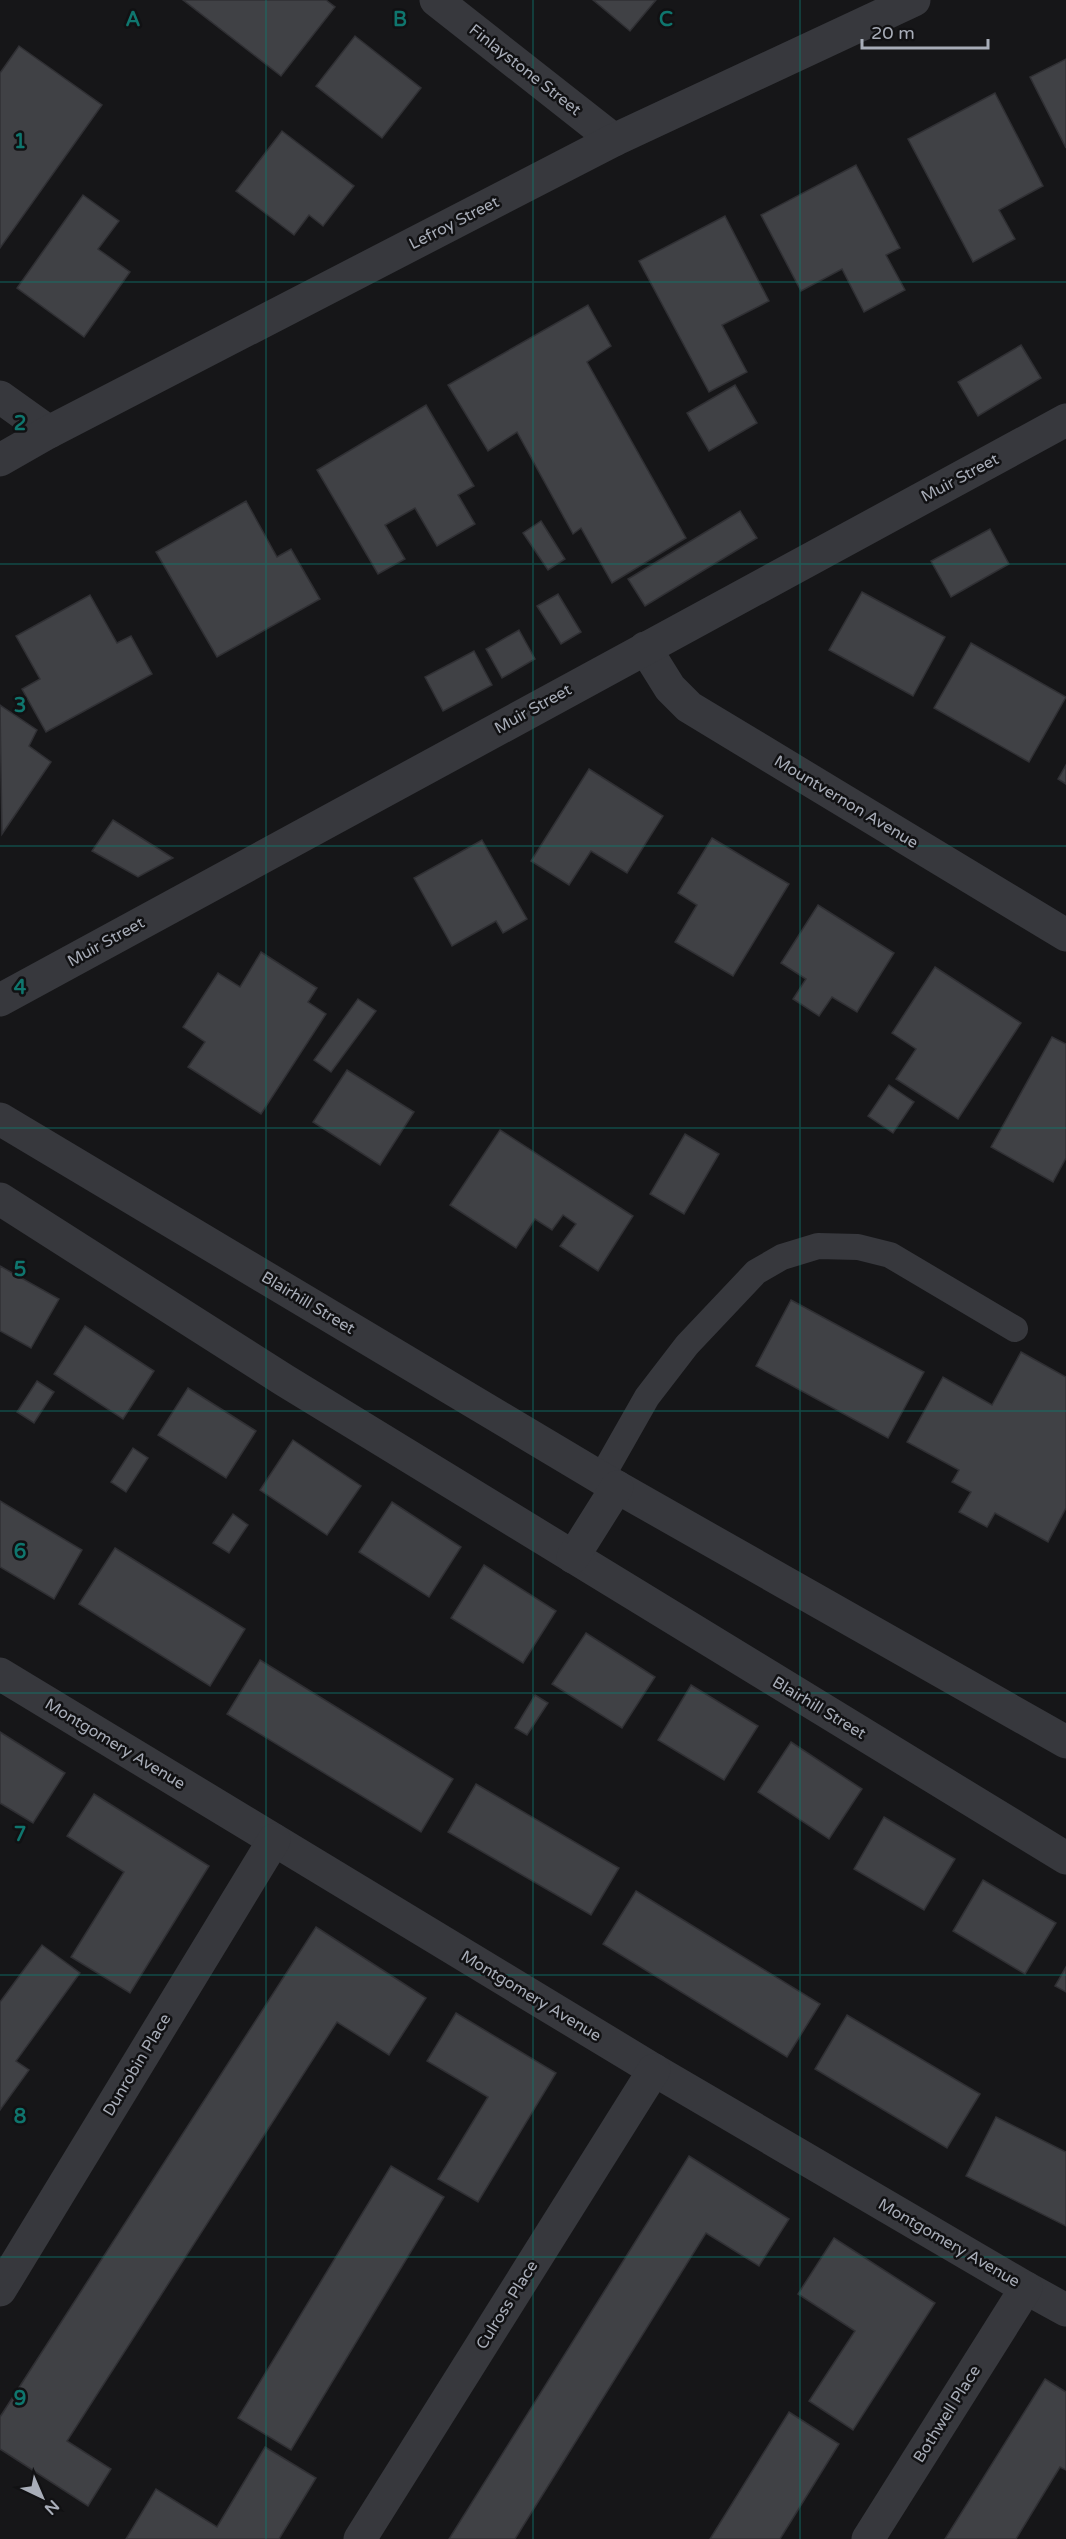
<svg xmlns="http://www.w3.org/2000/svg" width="1066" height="2539" font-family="'Varela Round',sans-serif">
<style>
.building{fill:#404145;stroke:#303034;stroke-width:1.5}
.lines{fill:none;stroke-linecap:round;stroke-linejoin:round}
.service{stroke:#37383d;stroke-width:26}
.minor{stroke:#37383d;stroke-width:33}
.grid{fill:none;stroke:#0f766e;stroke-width:1.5;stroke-opacity:0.55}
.labels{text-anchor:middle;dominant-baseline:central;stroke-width:5;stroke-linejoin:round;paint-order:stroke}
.street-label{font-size:16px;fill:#a8adb8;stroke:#111113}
.grid-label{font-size:20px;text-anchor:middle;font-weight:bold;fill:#0f766e;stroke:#111113;stroke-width:5;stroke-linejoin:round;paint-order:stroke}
</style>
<rect width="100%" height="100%" fill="#161618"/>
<g class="building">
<polygon points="183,0 326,0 335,7 281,76"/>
<polygon points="593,0 656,0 630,31"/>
<polygon points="355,36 421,88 382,138 316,86"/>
<polygon points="19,46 102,105 0,248 0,73"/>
<polygon points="1066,59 1066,148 1030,77"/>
<polygon points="995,93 1043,186 999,210 1015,239 973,262 908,139"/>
<polygon points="282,131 354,186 323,226 309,215 294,235 236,191"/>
<polygon points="856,165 900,248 886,255 905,290 864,312 842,269 801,291 761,215"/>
<polygon points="83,195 119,221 98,249 130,272 84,337 17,288"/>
<polygon points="725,216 769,301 722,325 747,372 709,392 639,261"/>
<polygon points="588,305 611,346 587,362 686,538 612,583 581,528 573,534 517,432 488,451 448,385"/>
<polygon points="1021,345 1041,378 978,416 958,382"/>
<polygon points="735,385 757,423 709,451 687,413"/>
<polygon points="426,405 474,486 458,495 475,524 437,546 415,508 385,525 405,559 378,574 317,470"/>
<polygon points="246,501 277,557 291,549 320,599 217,657 156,552"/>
<polygon points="740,511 757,538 645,606 628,579"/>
<polygon points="541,521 565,559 548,570 523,533"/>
<polygon points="990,529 1009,564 951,597 931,561"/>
<polygon points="862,592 945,637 913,696 829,650"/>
<polygon points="558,594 581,632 561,644 537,606"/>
<polygon points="90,595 117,643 131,636 152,674 46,732 22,689 40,679 16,636"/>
<polygon points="519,630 535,659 502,678 486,649"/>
<polygon points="971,643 1066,697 1029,762 934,708"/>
<polygon points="474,651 492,685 443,711 425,677"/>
<polygon points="0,705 37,730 29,746 51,762 2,834"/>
<polygon points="1066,765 1066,784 1058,779"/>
<polygon points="589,769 663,816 627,873 591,851 569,885 531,861"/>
<polygon points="113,820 173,858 138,877 92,851"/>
<polygon points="712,838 789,884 733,976 675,942 697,905 678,893"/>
<polygon points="482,840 527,919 503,933 496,921 452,946 414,878"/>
<polygon points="818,905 894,953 857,1012 832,997 819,1016 793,999 806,979 781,963"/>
<polygon points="261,952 317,988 308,1002 326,1014 261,1114 188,1067 205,1042 183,1027 218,973 240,987"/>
<polygon points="935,967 1021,1023 958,1119 896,1079 916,1049 892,1033"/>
<polygon points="358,999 376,1011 331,1072 314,1060"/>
<polygon points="1052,1037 1066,1044 1066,1158 1053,1182 991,1147"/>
<polygon points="347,1070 414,1112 380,1165 313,1122"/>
<polygon points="889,1085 914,1102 893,1133 868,1116"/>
<polygon points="500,1130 633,1216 598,1271 560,1246 576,1224 563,1215 552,1230 535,1219 516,1248 450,1205"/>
<polygon points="685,1134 719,1154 684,1214 650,1194"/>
<polygon points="0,1266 59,1299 31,1348 0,1331"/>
<polygon points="791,1300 924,1372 888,1438 756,1366"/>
<polygon points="85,1326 154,1371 123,1419 54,1374"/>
<polygon points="1021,1352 1066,1377 1066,1508 1048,1542 995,1513 987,1527 959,1512 971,1492 952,1482 959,1470 907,1442 943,1377 992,1405"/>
<polygon points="37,1381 54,1392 34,1423 17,1412"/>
<polygon points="188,1388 256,1431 226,1478 158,1435"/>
<polygon points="293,1440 361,1486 327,1535 260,1490"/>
<polygon points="133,1448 148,1458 126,1492 111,1482"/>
<polygon points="0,1501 82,1550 54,1599 0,1567"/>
<polygon points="392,1502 461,1547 429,1597 359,1552"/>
<polygon points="233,1514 248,1525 229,1553 213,1543"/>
<polygon points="115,1548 245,1629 210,1686 79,1604"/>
<polygon points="484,1565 556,1611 523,1663 451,1618"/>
<polygon points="586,1633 655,1677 622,1728 552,1684"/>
<polygon points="260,1660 453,1779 421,1832 227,1714"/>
<polygon points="691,1685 758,1726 724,1780 658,1740"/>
<polygon points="535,1695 548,1703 527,1735 515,1728"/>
<polygon points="0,1732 65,1773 33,1823 0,1803"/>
<polygon points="791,1742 862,1789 829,1839 758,1792"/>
<polygon points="476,1784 619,1868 591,1915 448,1832"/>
<polygon points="94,1794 209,1866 130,1993 71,1957 124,1872 67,1836"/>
<polygon points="884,1817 955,1859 924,1910 854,1869"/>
<polygon points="983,1880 1056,1923 1025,1974 953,1931"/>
<polygon points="636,1891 820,2004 787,2057 603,1944"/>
<polygon points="316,1927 426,1998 389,2055 337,2022 67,2441 111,2469 88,2506 0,2449 0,2417"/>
<polygon points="42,1945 80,1973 16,2061 29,2070 0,2110 0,2002"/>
<polygon points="1066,1967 1066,1992 1055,1986"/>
<polygon points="456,2013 556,2073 478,2202 438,2179 488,2097 427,2061"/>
<polygon points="847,2015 980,2094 947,2148 815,2069"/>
<polygon points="996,2117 1066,2152 1066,2226 966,2176"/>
<polygon points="689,2156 789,2219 759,2266 706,2233 515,2539 449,2539"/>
<polygon points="391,2166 444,2197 291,2450 238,2418"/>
<polygon points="834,2238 935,2303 853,2430 809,2401 855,2331 798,2294"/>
<polygon points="1045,2379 1066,2392 1066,2470 1060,2467 1016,2539 945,2539"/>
<polygon points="789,2412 839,2444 780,2539 710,2539"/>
<polygon points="265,2447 316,2478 279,2539 126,2539 156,2489 217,2527"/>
</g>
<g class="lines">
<polyline class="service" points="601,1478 647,1397 687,1345 756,1272 782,1257 818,1246 858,1247 890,1255 1015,1329"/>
<g class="minor">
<polyline points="436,0 614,140"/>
<polyline points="0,397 49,432"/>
<polyline points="0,460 49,432 614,140 914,0"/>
<polyline points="645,648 670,688 689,707 1066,935"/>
<polyline points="0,1000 1066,420"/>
<polyline points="0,1119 601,1478 1066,1742"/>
<polyline points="0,1199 284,1380 1066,1858"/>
<polyline points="573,1557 617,1487"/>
<polyline points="0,1674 654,2070 1026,2288 1066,2310"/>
<polyline points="0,2290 274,1840"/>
<polyline points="360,2539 654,2070"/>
<polyline points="868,2539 1026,2288"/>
</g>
</g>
<path class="grid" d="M266 0V2539M533 0V2539M800 0V2539M0 282H1066M0 564H1066M0 846H1066M0 1128H1066M0 1411H1066M0 1693H1066M0 1975H1066M0 2257H1066"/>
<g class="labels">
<g class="street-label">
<text transform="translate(525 70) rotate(38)">Finlaystone Street</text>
<text transform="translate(454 223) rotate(-27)">Lefroy Street</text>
<text transform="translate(960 478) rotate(-28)">Muir Street</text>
<text transform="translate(533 709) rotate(-29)">Muir Street</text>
<text transform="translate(846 802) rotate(31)">Mountvernon Avenue</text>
<text transform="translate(106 942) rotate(-29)">Muir Street</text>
<text transform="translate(308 1303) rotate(31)">Blairhill Street</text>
<text transform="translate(819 1708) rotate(31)">Blairhill Street</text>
<text transform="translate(115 1744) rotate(31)">Montgomery Avenue</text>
<text transform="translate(531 1996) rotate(31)">Montgomery Avenue</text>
<text transform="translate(137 2065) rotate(-59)">Dunrobin Place</text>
<text transform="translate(949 2243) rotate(30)">Montgomery Avenue</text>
<text transform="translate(507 2305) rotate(-58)">Culross Place</text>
<text transform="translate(947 2414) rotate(-58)">Bothwell Place</text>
</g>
</g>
<g class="grid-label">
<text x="133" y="26">A</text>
<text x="400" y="26">B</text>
<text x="666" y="26">C</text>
<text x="20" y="148">1</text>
<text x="20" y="430">2</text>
<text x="20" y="712">3</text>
<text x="20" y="994">4</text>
<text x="20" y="1276">5</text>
<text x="20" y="1558">6</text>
<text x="20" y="1841">7</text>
<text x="20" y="2123">8</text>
<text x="20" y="2405">9</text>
</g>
<g transform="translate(42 2497) rotate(136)" stroke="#111113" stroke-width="4.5" paint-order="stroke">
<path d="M0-4.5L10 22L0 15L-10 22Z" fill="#a8adb8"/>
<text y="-9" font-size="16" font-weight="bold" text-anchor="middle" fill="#a8adb8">N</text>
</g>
<path d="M862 39v9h126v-9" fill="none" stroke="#a8adb8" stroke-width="3"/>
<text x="871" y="39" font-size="18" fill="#a8adb8" stroke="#111113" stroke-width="4.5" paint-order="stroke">20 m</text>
</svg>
